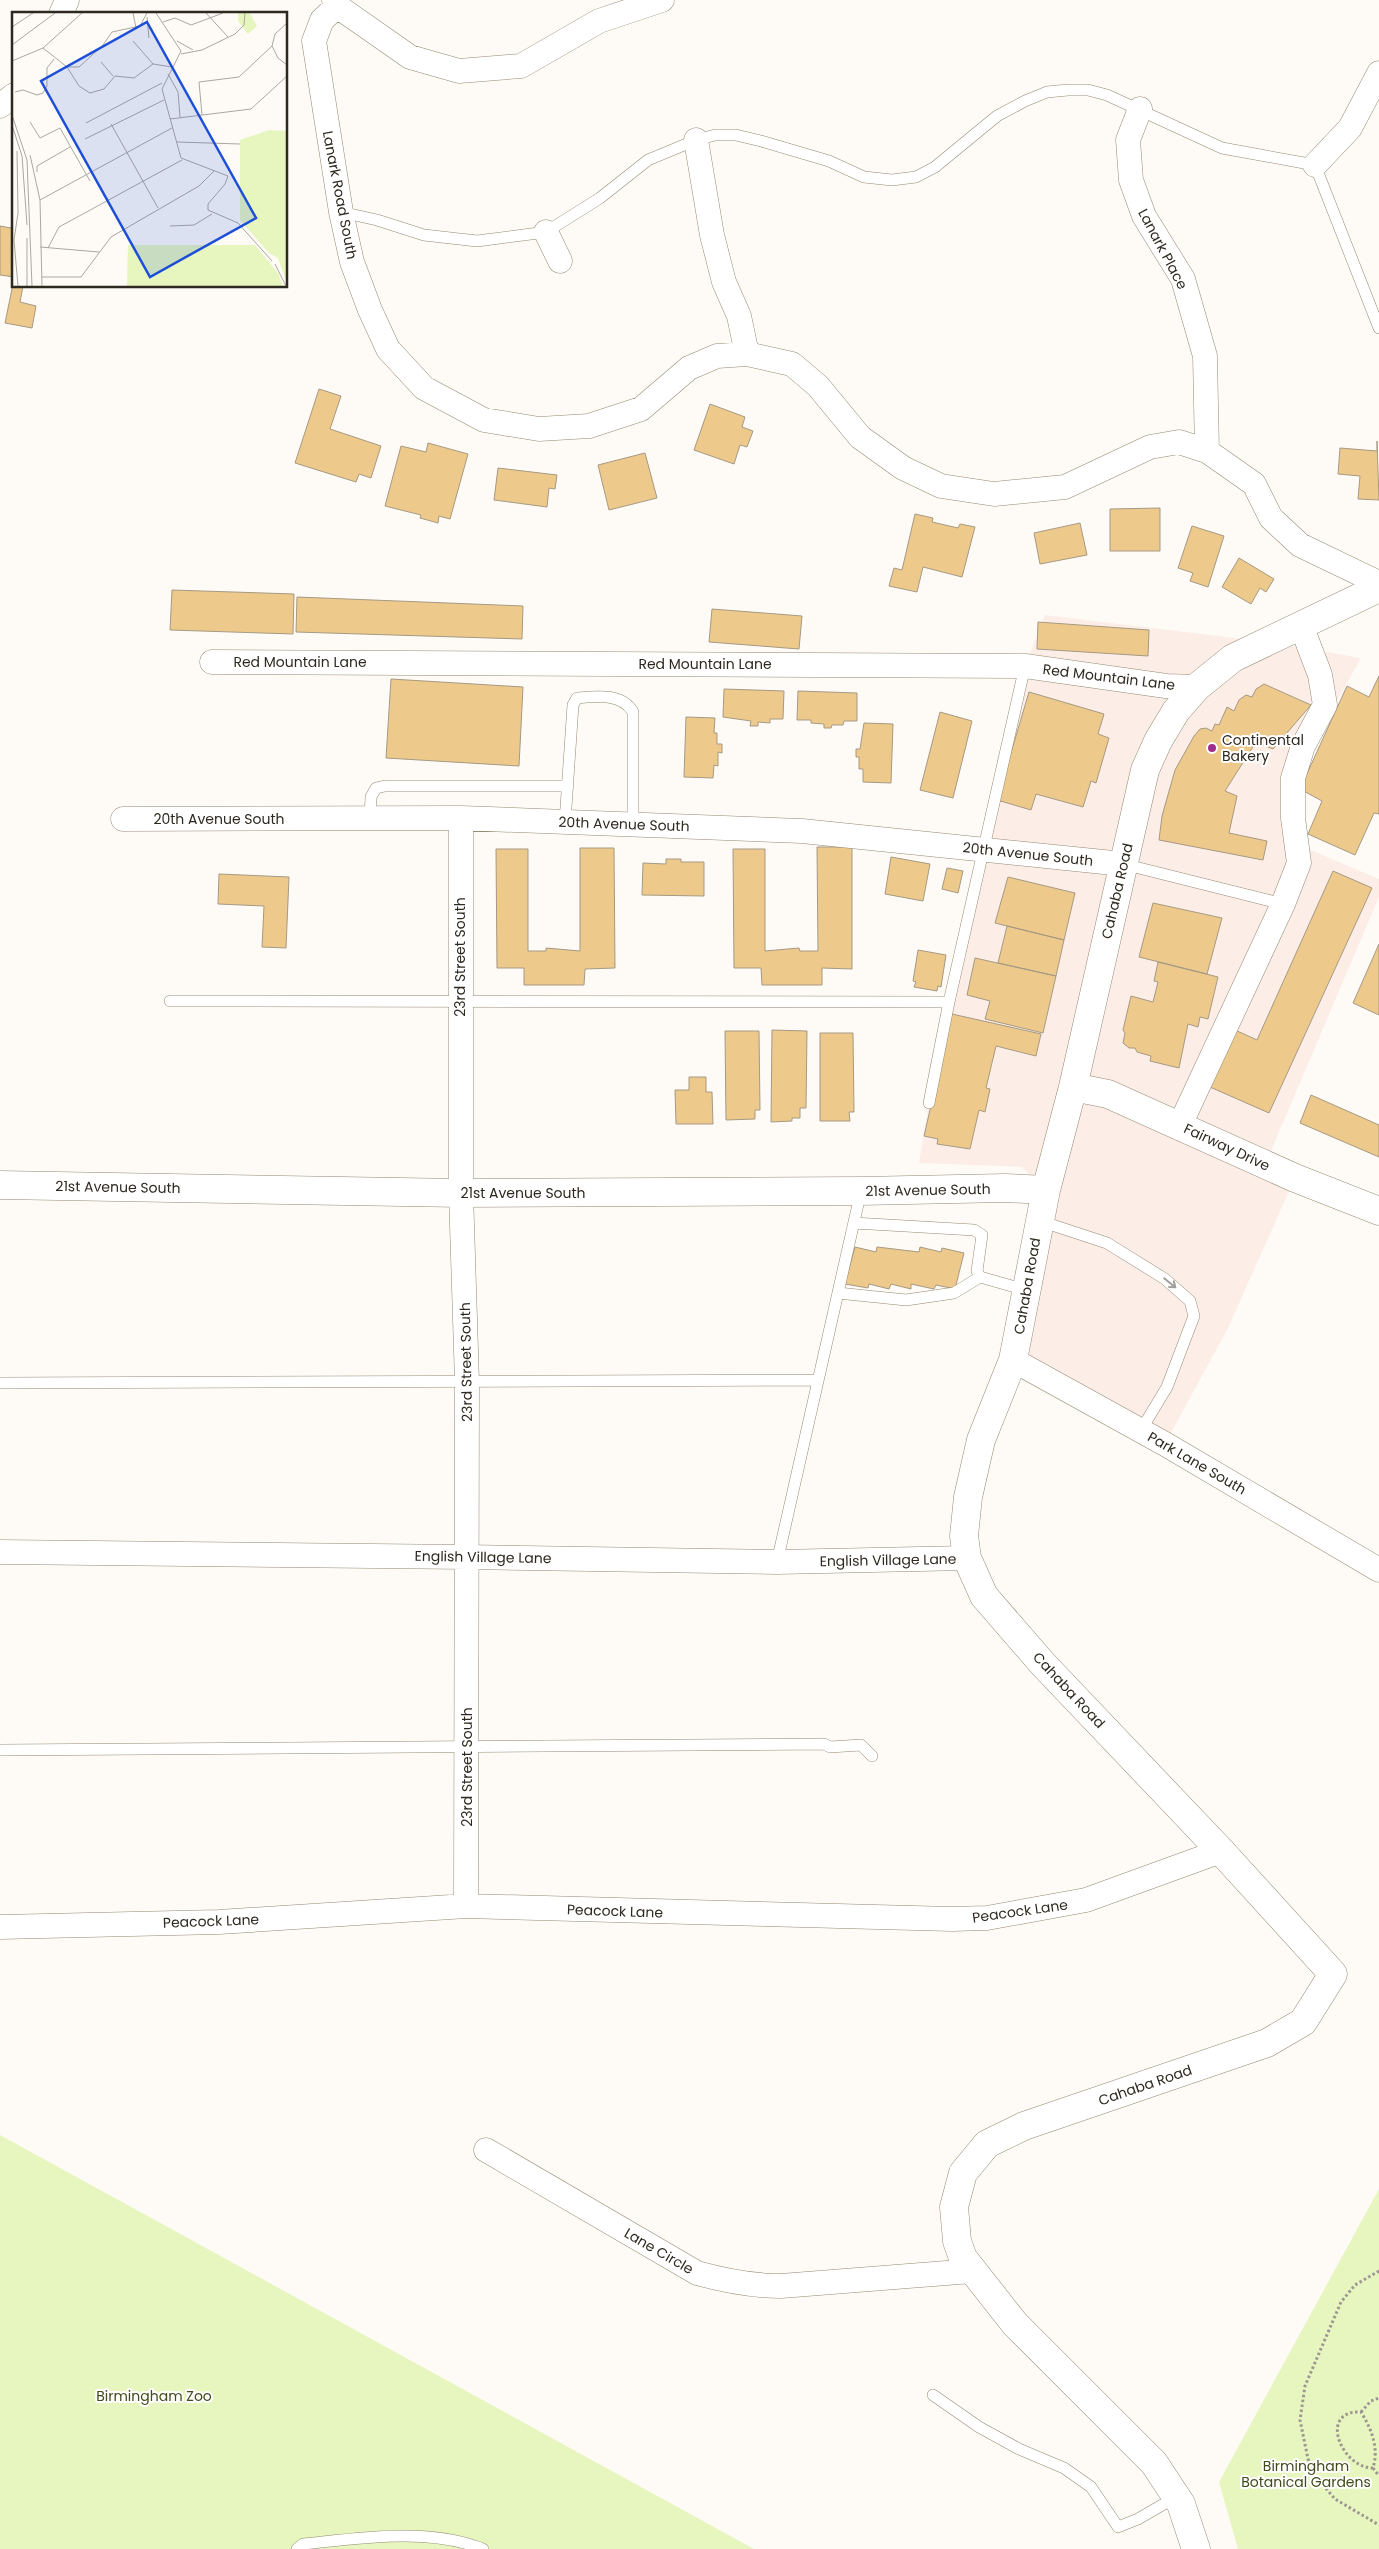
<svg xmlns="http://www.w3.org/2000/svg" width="1379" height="2549" viewBox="0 0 1379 2549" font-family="Poppins,sans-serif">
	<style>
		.commercial { fill: #fceee7 }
		.green { fill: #e7f5bf }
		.building { fill: #edca8b; stroke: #a69983 }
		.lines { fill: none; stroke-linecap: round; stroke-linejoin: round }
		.service-casing { stroke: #958973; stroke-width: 12 }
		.minor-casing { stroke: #958973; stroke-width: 25 }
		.tertiary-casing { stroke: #958973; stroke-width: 29 }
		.path { stroke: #9c9891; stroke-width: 3; stroke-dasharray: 2.5 2.5; stroke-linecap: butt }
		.service { stroke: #fff; stroke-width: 11 }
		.minor { stroke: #fff; stroke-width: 24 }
		.tertiary { stroke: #fff; stroke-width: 28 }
		.oneway { stroke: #a19f9b }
		.poi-dot { fill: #9d2e8c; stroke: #fff; stroke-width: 2 }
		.labels { text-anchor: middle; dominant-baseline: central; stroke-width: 4; stroke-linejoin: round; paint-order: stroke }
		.street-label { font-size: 14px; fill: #2e2920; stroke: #fff }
		.poi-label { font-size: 14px; fill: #2e2920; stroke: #fff; text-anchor: start }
		.park-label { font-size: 14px; fill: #414b1b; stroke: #fff }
		.inset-road { fill: none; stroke: #aba7a0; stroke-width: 1 }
		.view { fill: #1d4ed8; fill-opacity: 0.15; stroke: #1d4ed8; stroke-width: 2.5 }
		.inset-edge { fill: none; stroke: #2e2920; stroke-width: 2.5 }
	</style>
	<rect width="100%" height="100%" fill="#fefbf6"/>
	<path class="commercial" d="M1045,615L1268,642L1361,658L1318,735L1298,785L1306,848L1379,879V897L1265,1165L1295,1178L1228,1328L1165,1444L1013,1360L1045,1190L1022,1167L919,1163L929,1103L1025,666Z"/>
	<path class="green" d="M0,2135L754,2549H0Z
		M1379,2189V2549H1238L1219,2482Z"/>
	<path class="building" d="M14,216V277L0,275V226L11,228Z
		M14,279V286H23L20,302L36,306L32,328L5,323Z
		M319,389L341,396L330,429L381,446L371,478L359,474L356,482L295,463Z
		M710,404L745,417L742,427L753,431L747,447L740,445L734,464L694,450Z
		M1377,441L1379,500L1358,499L1360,476L1338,474L1340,448L1377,451Z
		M428,443L468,454L450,519L439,516L438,523L420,518L421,515L385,506L401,446L426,452Z
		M645,453L657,498L609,510L598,465Z
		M498,468L557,475L555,489L549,488L547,507L494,500Z
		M1160,508V551H1110V509Z
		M915,514L933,518L932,522L958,528L960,524L975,527L962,577L923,567L917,592L889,586L894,568L902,570Z
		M1080,523L1087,555L1040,564L1034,533Z
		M1192,526L1224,536L1208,587L1190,581L1193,573L1178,568Z
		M1239,558L1274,579L1266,592L1260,588L1251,604L1222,587Z
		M172,590L294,594L293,634L170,630Z
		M297,597L523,606L522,639L296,632Z
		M712,609L802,616L799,649L709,642Z
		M1038,622L1149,630L1148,656L1037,649Z
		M1379,676V814L1374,813L1355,855L1308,834L1322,801L1300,789L1347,686L1369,697Z
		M391,679L523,687L519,766L386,758Z
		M1264,684L1311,705L1273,749L1256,742L1225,791L1237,796L1229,833L1267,841L1263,860L1159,840L1162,816L1175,770L1194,736L1200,729L1206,728L1212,731L1215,724L1219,725L1227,707L1234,711L1239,700L1246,695L1252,697L1256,689Z
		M724,689L784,691L783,719H770V723L758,722V726H750L751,721L723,717Z
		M798,691L857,693V721H844L843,725H832L831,728H824V724L811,723V720H797Z
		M1029,692L1104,714L1098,734L1109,738L1096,783L1091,781L1083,807L1036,794L1031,810L997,800Z
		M940,712L972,721L953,798L920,790Z
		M686,717L715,718L714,733H717V744H722V753L718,752V766L714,765L713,778L684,777Z
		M864,723L893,724L891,783L863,782V769H859V757H856V749H860Z
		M817,847H852V969L822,968V985H762L761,968H734L733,849H765V951L799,948L800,951H818Z
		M580,848H614L615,968L585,969L584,985H524V968H497L496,849H528V951H546V948L580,951Z
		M891,857L930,864L923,901L885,894Z
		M666,859H681V862H704V896L642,895L643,863L666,864Z
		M947,868L963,871L958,893L942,889Z
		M1333,871L1372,888L1269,1113L1210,1087L1235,1030L1257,1040Z
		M219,874L289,877L286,948L262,947L264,906L218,904Z
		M1008,877L1075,893L1064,940L995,923Z
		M1153,903L1222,918L1207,974L1139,957Z
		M1007,926L1064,940L1056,976L998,963Z
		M1379,944V1015L1353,1003Z
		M918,950L946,955L941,987L938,986L937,991L914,987L916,982L913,981Z
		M975,958L1056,976L1043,1033L985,1019L990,1001L967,995Z
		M1158,962L1218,977L1208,1019L1200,1017L1198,1027L1188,1024L1179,1068L1150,1061L1151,1056L1137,1052L1135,1048H1129L1123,1043L1125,1033L1123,1030L1131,996L1153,1002L1158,982L1154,981Z
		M952,1014L1041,1034L1036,1056L996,1046L986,1088L990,1089L985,1112L979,1110L970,1149L937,1144L938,1139L924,1136Z
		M772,1030L807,1031L806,1108H800V1118H792V1121L771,1122Z
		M725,1031H759L760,1110H755V1119L726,1120Z
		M820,1033H853L854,1112H849L850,1121H820Z
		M689,1077H706V1092H712L713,1124H676L675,1090H689Z
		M1311,1095L1379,1125V1157L1300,1123Z
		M855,1247L876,1252L877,1247L919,1252L920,1247L941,1252L942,1248L964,1253L955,1289L936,1285L934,1289L911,1284V1289L891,1284L889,1289L869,1284L868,1288L845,1284Z"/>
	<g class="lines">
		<defs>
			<path id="service" d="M341,212L377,220L424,235L477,241L546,232L600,198L648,160L696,140L715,135H736L761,141L829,161L864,177L892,180L916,177L935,167L997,116L1025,101L1047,92L1068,90H1088L1107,95L1222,148L1315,165L1379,328
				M370,818L371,797L376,788L385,786H568
				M565,822L573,705L577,698C597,696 622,693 633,712V824
				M1123,864L1283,904
				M170,1001L949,1002
				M929,1103L949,1002L1025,666
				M1040,1221L1107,1243L1165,1279L1190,1301L1194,1316L1167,1387L1141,1430
				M854,1223L974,1230L982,1235L977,1271L980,1277L1026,1290
				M838,1293L906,1300L954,1293L980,1277
				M0,1383L818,1380
				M777,1562L861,1191
				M0,1750L824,1744L830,1747L861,1745L872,1756
				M933,2395L979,2427L1019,2449L1064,2468L1091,2487L1118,2527L1138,2519L1176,2497
				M297,2549L303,2544C361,2538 428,2527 483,2549"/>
			<path id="minor" d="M334,0L337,6L410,57L459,71L521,66L599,21L662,0
				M337,6L322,20L314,41L341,212L352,262L370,310L388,349L424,388L484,420L539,429L589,426L641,409L689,368L717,356L747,354L792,364L818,386L860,437L903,468L941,486L994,494L1065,487L1150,447L1179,442L1207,451L1254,484L1271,518L1300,545L1379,583
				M61,14L67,0
				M0,106L14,95
				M1140,109L1128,140L1131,180L1144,216L1183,279L1205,356L1207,451
				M696,140L712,235L724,282L739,316L747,354
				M1315,165L1350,128L1379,73
				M546,232L560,261
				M212,662L1025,666L1166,686L1197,687
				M461,818V1193L467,1382L466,1906
				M123,819L461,818L802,831L1123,864
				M1180,1125L1283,904L1299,863L1293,818V778L1303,746L1325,705L1320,675L1301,625
				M1013,1360L1165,1444L1379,1570
				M0,1552L467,1557L777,1562L967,1558
				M0,1927L219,1922L466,1906L952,1919L987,1918L1086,1900L1221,1851
				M486,2150L697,2273C726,2281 751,2286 781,2286L972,2271"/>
			<path id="tertiary" d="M1073,1087L1108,1094L1295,1178L1379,1211
				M0,1185L461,1193L861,1191L1005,1188L1046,1190
				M1196,2549L1181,2504L1154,2463L1015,2324L963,2258L957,2241L954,2207L963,2173L987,2144L1024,2126L1267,2043L1303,2022L1333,1974L1221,1851L1042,1663L984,1596L967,1558L964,1536L968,1497L981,1440L1013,1360L1046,1190L1073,1087L1145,770L1158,741L1176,711L1197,687L1233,658L1379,588"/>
		</defs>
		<use href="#service" class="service-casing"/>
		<use href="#minor" class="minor-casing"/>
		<use href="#tertiary" class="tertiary-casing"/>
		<path class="path" d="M1379,2271L1355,2285L1341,2302L1305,2386L1300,2420L1308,2459L1317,2478L1335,2499L1379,2525
			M1355,2412H1361C1372,2430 1379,2448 1373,2468C1343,2468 1320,2416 1355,2412Z
			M1361,2412L1371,2401L1379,2398
			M1373,2468L1379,2476"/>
		<use href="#service" class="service"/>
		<use href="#minor" class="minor"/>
		<use href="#tertiary" class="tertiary"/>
	</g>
	<defs><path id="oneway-shaft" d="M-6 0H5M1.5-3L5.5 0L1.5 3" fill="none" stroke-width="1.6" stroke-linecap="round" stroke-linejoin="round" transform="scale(1.25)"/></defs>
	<use class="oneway" href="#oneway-shaft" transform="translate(1170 1283) rotate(39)"/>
	<circle class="poi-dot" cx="1212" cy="748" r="5"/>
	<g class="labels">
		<g class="street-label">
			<text transform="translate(340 195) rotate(79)">Lanark Road South</text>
			<text transform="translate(1163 249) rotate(62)">Lanark Place</text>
			<text x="300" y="662">Red Mountain Lane</text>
			<text x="705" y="664">Red Mountain Lane</text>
			<text transform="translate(1109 677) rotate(7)">Red Mountain Lane</text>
			<text x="219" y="819">20th Avenue South</text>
			<text transform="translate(624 824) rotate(2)">20th Avenue South</text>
			<text transform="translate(1028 854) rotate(6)">20th Avenue South</text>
			<text transform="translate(1117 891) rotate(-77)">Cahaba Road</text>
			<text transform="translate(460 957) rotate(-90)">23rd Street South</text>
			<text transform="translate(1227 1147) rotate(25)">Fairway Drive</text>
			<text transform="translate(118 1187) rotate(1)">21st Avenue South</text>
			<text transform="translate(928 1190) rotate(-1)">21st Avenue South</text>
			<text x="523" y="1193">21st Avenue South</text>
			<text transform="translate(1027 1286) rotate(-80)">Cahaba Road</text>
			<text transform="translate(466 1362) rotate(-91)">23rd Street South</text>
			<text transform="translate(1197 1463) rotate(30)">Park Lane South</text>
			<text transform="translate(483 1557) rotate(1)">English Village Lane</text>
			<text transform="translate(888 1560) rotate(-1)">English Village Lane</text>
			<text transform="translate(1069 1690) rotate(47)">Cahaba Road</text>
			<text transform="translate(467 1767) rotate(-90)">23rd Street South</text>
			<text transform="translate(615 1911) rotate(2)">Peacock Lane</text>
			<text transform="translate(1020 1911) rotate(-8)">Peacock Lane</text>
			<text transform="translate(211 1921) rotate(-2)">Peacock Lane</text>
			<text transform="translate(1145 2085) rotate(-19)">Cahaba Road</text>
			<text transform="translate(659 2251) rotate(30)">Lane Circle</text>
		</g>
		<g class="poi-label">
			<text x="1222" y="740">Continental<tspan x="1222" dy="16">Bakery</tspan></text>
		</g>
		<g class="park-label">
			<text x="154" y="2396">Birmingham Zoo</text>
			<text x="1306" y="2466">Birmingham<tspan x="1306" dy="16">Botanical Gardens</tspan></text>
		</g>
	</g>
	<g transform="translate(12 12)">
		<rect width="275" height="275" fill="#fefbf6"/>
		<path d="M226,1H238L245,14L236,22L226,9ZM257,118L275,119V272L266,246L257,241L228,208V128ZM116,233H243L266,261L271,274H115Z" fill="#e7f5bf"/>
		<path class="inset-road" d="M121,1L124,16M144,1L169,39L150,77L169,146L216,164L213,172L196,192V198L226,211L260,249M194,1L216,25M135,5L137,26M151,10L163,6L179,13L211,1M275,11L263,22L260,34L266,46L275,53M0,15L21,1M121,29L141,52M165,29L181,38M0,33L43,1M31,36L55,55H67L91,33L100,20L128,14L135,1M169,42L190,38L223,22L232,13L233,1M0,49L31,36L70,1M89,50L101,64M55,55L67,74L78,81L92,77L103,64L122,66L141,52L160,55M156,62L166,80L168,105M3,80L11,78L25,83L31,81L35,74V56L42,47M0,103L15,148L20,274M190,103L187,70L227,65L260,34M158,107L239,97L275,64M18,110L28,126L48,116L78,169M74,111L150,71M99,112L146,196M0,113L10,144L15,213M73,127L152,88M165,130L228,132M5,139L6,201M18,143L28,188M25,160V154L58,135M158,214L182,213L200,202M15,226V274M28,235L87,240M36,236L47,215L170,148M263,252L274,274M30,265H69L99,225L187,174L202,159M6,274L2,228L6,201M30,274L28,188L160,116"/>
		<path class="view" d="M135,10L244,206L138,265L29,69Z"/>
		<rect width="275" height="275" class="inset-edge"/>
	</g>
</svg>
